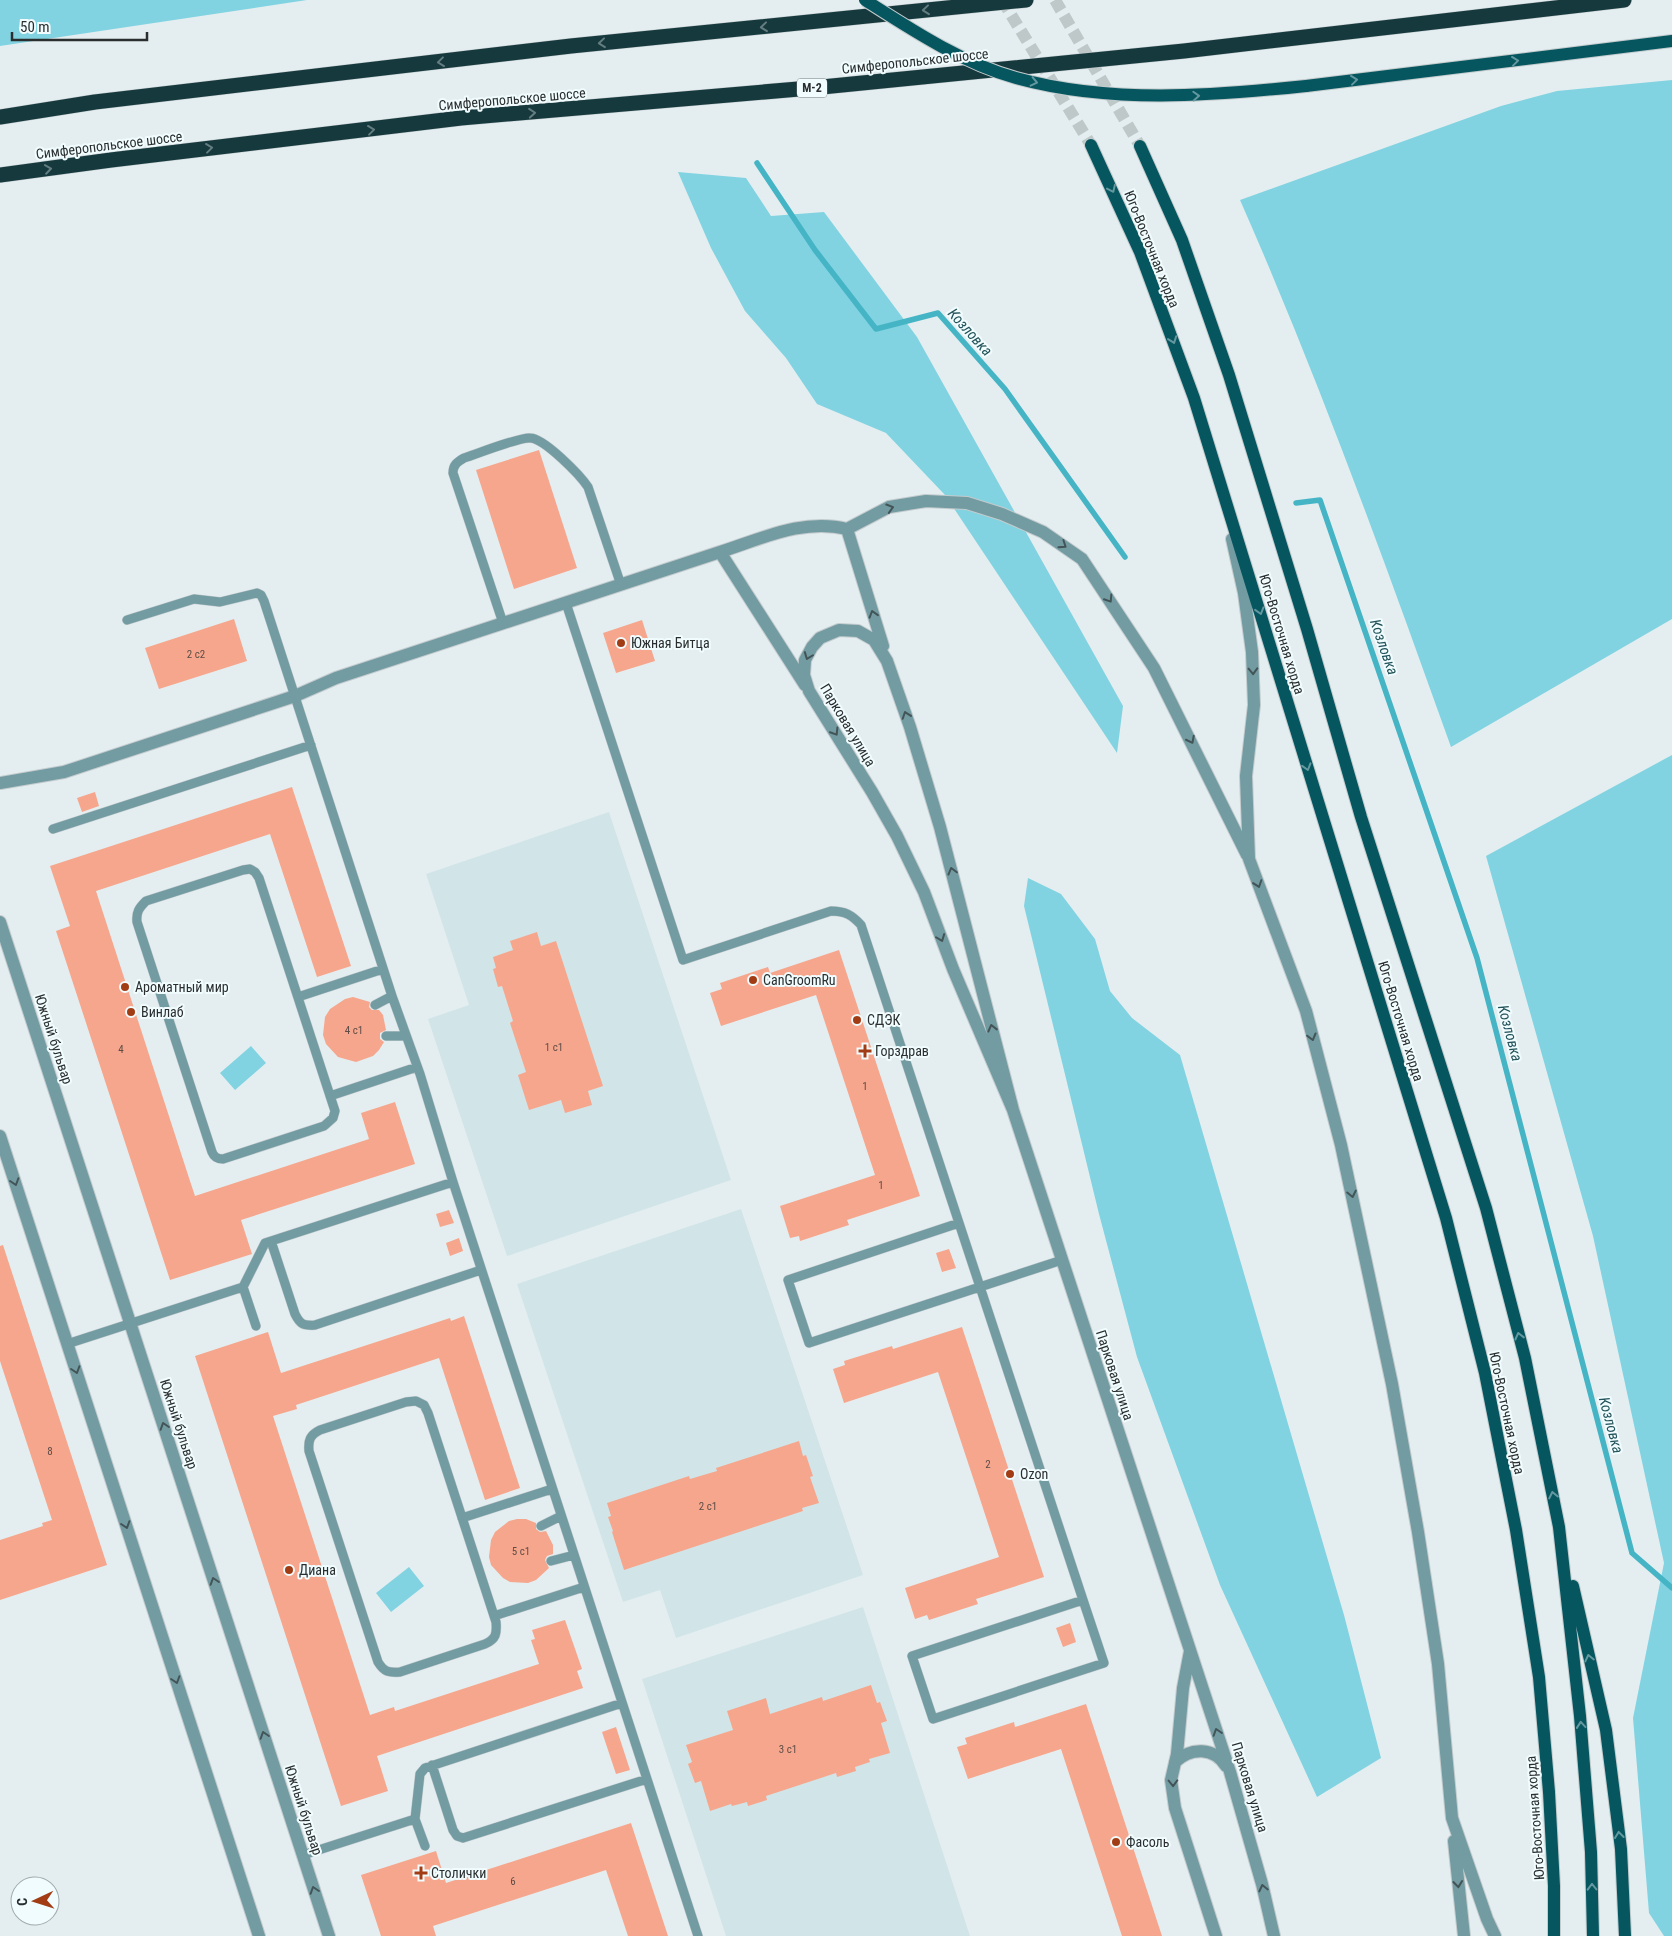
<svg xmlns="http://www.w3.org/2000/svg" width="1672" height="1936" viewBox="0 0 1672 1936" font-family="'Roboto Condensed',sans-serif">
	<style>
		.built { fill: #d1e5e8 }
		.green { fill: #82d3e1 }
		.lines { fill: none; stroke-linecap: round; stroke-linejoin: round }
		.stream { stroke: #45b5c6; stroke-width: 5.5 }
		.building { fill: #f6a68c }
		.primary-tunnel { stroke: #bfc8c9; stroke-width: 12; stroke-dasharray: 12 6; stroke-linecap: butt }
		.lane-casing { stroke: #c3cbcd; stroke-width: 10 }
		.street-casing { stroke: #c3cbcd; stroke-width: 14 }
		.primary-casing { stroke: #c3cbcd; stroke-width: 14 }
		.highway-casing { stroke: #c3cbcd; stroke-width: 16 }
		.lane { stroke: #729ba2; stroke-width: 9 }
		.street { stroke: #729ba2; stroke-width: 12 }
		.primary { stroke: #065660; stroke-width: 12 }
		.highway { stroke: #16393e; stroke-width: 15 }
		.primary-bridge-casing { stroke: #c3cbcd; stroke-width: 14; stroke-linecap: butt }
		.primary-bridge { stroke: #065660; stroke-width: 12 }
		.oneway { stroke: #637d81 }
		.oneway2 { stroke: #64989f }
		.oneway3 { stroke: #435457 }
		.poi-dot { fill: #a23c15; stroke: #f1fcfe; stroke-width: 2 }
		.labels { text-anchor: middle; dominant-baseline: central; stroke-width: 4; stroke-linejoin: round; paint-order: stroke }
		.number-label { font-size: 11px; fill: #5d4c46 }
		.shield { fill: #f1fcfe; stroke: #666c6d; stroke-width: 1 }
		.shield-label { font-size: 12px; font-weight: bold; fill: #2a2e2f }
		.street-label { font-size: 14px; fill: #2a2e2f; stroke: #f1fcfe }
		.poi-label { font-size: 14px; fill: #2a2e2f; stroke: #f1fcfe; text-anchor: start }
		.water-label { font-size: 15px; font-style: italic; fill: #23535a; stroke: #f1fcfe }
	</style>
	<rect width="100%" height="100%" fill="#e4eef0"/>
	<path class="built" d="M609,812L731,1180L507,1256L428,1019L469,1005L426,874Z
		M741,1209L863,1575L676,1638L660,1590L623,1602L517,1284Z
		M863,1607L970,1936H726L642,1679Z"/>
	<path class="green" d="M0,0H307L0,46Z
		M1672,80V619L1451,747C1385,563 1319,379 1240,200L1501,106L1557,91Z
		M678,172L746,178L771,216L824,212L917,337L1123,706L1117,753L945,495L886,433L817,404L786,358L745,311L711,248Z
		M1672,755V1936H1664L1649,1913L1633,1718L1664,1563L1593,1236L1486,856Z
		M1028,878L1061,894L1095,939L1110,991L1132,1018L1180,1055L1344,1615L1381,1758L1317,1797L1220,1585L1137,1357L1099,1214L1024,906Z
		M251,1046L266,1063L235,1090L220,1073Z
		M409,1567L424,1586L391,1612L376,1593Z"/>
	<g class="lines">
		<path class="stream" d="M757,163L815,250L876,329L938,313L1005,389L1125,557
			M1296,503L1320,500L1477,958L1632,1553L1672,1588"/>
	</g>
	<path class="building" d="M539,450L577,568L514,589L476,470Z
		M234,619L247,661L159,689L145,648Z
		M642,620L655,661L616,673L603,633Z
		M292,787L351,966L317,977L270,834L96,891L190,1181L195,1196L369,1139L361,1113L395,1102L415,1164L241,1220L252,1254L170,1280L56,931L70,926L50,866Z
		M95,792L99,806L82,812L77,798Z
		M537,932L541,946L556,941L603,1086L588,1091L592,1105L565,1113L561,1100L529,1110L518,1075L526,1072L510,1023L513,1021L502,986L498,987L493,969L496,968L493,957L513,950L510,941Z
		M839,950L920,1196L847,1220L849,1225L800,1241L799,1236L790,1238L780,1206L875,1175L816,995L721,1026L710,993L722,989L720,983L768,967L770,973Z
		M353,997L370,1002L369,1007L372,1010H379L383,1015L386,1030L380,1033V1039L384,1042L379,1050L373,1056L356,1062L338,1057L326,1044L323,1035L325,1017L330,1009L345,999Z
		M449,1210L454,1223L440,1227L436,1214Z
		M459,1238L463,1251L450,1256L446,1243Z
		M3,1245L107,1565L0,1600V1540L43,1526L42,1523L52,1520L0,1361V1246Z
		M949,1249L956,1268L942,1272L936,1253Z
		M464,1316L520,1488L485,1500L439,1358L296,1405L297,1409L273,1416L370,1715L394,1707L395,1711L539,1664L531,1640L535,1639L532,1630L565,1620L582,1669L577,1671L583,1688L377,1756L388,1791L341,1806L195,1356L268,1332L281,1373L450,1318L451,1321Z
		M962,1327L1044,1577L976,1599L978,1604L929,1620L927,1615L915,1619L905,1588L999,1557L979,1496L938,1372L844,1403L833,1369L845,1365L844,1361L892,1346L893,1349Z
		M799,1441L803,1456L806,1455L813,1476L810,1477L819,1503L802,1508L803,1511L624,1570L612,1532L613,1531L608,1517L611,1516L607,1503L689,1476L690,1479L717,1471L716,1468Z
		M517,1519H526L536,1523V1529L540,1532L546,1531L553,1545V1554L547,1556L545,1560L549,1568L536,1580L528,1583L510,1582L503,1578L491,1565L489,1557L491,1540L495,1532L509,1521Z
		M1070,1623L1076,1642L1063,1647L1056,1628Z
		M871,1685L877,1703L880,1702L887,1721L881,1723L890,1753L869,1759L870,1762L855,1767L856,1771L837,1777L836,1773L766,1796L767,1800L748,1806L747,1802L732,1806L731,1804L710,1811L701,1781L695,1783L688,1764L692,1762L686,1745L733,1730L727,1711L766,1698L770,1714L822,1697L823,1701Z
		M1086,1704L1106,1765L1162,1936H1122L1061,1749L968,1779L957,1747L967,1744L965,1738L1014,1722L1015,1727Z
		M616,1727L630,1770L616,1774L602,1732Z
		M631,1823L668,1936H628L606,1870L433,1926L436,1936H381L361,1875L436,1851L446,1883Z"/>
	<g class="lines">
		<path class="primary-tunnel" d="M1002,0L1091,145
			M1055,0L1140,146"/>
		<defs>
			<path id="lane" d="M566,603L683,960L831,911C845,911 852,915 861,925L1083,1600L1104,1663L933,1719L912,1656L1083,1600
				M127,620L194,599L220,602L257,593L261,595L264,601L392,996L420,1074L453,1182L698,1936
				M503,623L453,473C453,465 457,462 464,458C477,454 519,437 530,438C544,438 580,475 588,487L621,585
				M53,829L311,745
				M250,869L255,872L259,878L335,1111L333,1118L324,1126L223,1159C217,1159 214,1157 212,1152L137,922C136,912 139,908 146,901L243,870Z
				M298,997L383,969
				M375,1005L392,996
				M386,1036H405
				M330,1096L417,1067
				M959,1223L788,1280L809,1343L1062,1260
				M271,1241L295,1314C300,1324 303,1326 315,1325L481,1270
				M243,1287L256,1326
				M67,1344L243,1287L265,1243L453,1182
				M416,1401L424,1405L428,1413L496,1622C497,1634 496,1639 485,1644L400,1672C389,1673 384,1672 378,1662L309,1451C308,1440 310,1435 320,1430L406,1402Z
				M462,1518L552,1489
				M541,1526L561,1516
				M551,1561L574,1555
				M494,1616L584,1587
				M432,1765L453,1830L457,1836L463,1838L647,1779
				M415,1819L425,1846
				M303,1855L415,1819L420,1774L425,1768L622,1703"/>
			<path id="street" d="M847,529L883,646
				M1232,539L1244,593L1252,652L1254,705L1246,776L1249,859L1306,1011L1341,1145L1392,1384L1418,1532L1438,1664L1452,1818L1487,1919L1495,1936
				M720,552C761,539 803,518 847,529L889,507L926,501L967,503L1002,514L1043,532L1082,559L1154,668L1247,855
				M0,783L64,772L295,696L336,678L720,552L805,685
				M0,922L329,1936
				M1013,1110L953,969L924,892L897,836L872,792L809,691L804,675L805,660L812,647L820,638L839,630L858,631L874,640L887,661L910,727L940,827L1013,1110L1230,1772L1262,1884L1274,1936
				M0,1136L259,1936
				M1190,1651L1183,1688L1177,1754L1171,1780L1175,1808L1216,1936
				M1175,1762C1191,1747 1214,1747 1226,1766
				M1454,1841L1464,1936"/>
			<path id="primary" d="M1306,86L1672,41
				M1091,145L1140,252L1194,398L1446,1218L1485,1373L1516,1530L1539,1677L1549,1792L1554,1886V1936
				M1140,146L1182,240L1229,375L1307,629L1361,817L1486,1208L1525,1358L1559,1527L1580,1716L1591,1852L1593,1936
				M1573,1586L1606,1730L1621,1849L1625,1936"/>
			<path id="highway" d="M0,117L95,102L571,46L1026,0
				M0,175L111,160L461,118L822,87L1184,51L1624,0"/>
		</defs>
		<use href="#lane" class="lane-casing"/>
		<use href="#street" class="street-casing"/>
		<use href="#primary" class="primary-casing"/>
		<use href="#highway" class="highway-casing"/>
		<use href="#lane" class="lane"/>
		<use href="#street" class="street"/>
		<use href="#primary" class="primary"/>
		<use href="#highway" class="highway"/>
		<defs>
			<path id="primary-bridge" d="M865,0C912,30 962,63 1016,78C1111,104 1210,96 1306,86"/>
		</defs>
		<use href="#primary-bridge" class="primary-bridge-casing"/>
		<use href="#primary-bridge" class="primary-bridge"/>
	</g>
	<defs><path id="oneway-chevron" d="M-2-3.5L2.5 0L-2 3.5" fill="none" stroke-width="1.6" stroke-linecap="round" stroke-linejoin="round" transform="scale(1.25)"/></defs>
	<g class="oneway">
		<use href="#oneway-chevron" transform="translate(926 10) rotate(174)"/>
		<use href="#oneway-chevron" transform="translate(764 27) rotate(174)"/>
		<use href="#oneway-chevron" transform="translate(602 43) rotate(174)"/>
		<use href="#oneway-chevron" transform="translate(441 62) rotate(173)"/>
		<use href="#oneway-chevron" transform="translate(532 113) rotate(-5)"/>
		<use href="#oneway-chevron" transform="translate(371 130) rotate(-7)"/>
		<use href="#oneway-chevron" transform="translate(209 148) rotate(-7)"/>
		<use href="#oneway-chevron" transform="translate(48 169) rotate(-8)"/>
	</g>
	<g class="oneway2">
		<use href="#oneway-chevron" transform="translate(1515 61) rotate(-7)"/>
		<use href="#oneway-chevron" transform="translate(1354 80) rotate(-7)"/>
		<use href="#oneway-chevron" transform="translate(1034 82) rotate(13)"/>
		<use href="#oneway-chevron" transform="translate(1196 96) rotate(-3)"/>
		<use href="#oneway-chevron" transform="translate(1112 189) rotate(65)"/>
		<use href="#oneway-chevron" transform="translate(1173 340) rotate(70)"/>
		<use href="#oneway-chevron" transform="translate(1260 611) rotate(73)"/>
		<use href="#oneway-chevron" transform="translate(1307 767) rotate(73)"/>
		<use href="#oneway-chevron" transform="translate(1519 1336) rotate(-104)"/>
		<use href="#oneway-chevron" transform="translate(1553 1495) rotate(-102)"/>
		<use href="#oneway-chevron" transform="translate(1589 1658) rotate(-103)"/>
		<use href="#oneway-chevron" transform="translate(1581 1725) rotate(-95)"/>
		<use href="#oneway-chevron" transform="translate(1619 1835) rotate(-97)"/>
		<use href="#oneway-chevron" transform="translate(1592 1887) rotate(-91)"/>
	</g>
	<g class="oneway3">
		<use href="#oneway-chevron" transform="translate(890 508) rotate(-17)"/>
		<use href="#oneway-chevron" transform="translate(1063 545) rotate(34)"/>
		<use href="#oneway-chevron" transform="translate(1109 599) rotate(57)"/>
		<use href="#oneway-chevron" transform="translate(873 614) rotate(-107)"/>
		<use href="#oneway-chevron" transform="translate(808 656) rotate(111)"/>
		<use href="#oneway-chevron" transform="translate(1253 671) rotate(88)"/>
		<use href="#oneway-chevron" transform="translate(906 715) rotate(-109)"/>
		<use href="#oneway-chevron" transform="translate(835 732) rotate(58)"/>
		<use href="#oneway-chevron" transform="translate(1191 740) rotate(63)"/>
		<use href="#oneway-chevron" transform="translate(952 871) rotate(-105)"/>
		<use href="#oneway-chevron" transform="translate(1258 884) rotate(71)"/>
		<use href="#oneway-chevron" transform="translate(941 938) rotate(69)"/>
		<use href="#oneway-chevron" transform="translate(992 1028) rotate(-104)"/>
		<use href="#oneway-chevron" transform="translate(1312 1037) rotate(75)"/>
		<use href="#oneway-chevron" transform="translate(15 1182) rotate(72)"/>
		<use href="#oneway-chevron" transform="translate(1352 1194) rotate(78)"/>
		<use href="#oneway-chevron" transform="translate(76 1370) rotate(72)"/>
		<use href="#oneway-chevron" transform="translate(164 1426) rotate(-108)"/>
		<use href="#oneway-chevron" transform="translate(126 1525) rotate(72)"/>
		<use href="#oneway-chevron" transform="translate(214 1581) rotate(-108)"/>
		<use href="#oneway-chevron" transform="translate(176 1680) rotate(72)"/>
		<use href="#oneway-chevron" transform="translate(1217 1732) rotate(-108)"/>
		<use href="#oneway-chevron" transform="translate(264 1735) rotate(-108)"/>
		<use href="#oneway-chevron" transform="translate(1173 1783) rotate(89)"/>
		<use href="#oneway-chevron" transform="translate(1458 1884) rotate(84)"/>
		<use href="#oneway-chevron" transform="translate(1263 1888) rotate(-103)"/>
		<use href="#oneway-chevron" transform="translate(314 1890) rotate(-108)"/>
	</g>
	<g class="poi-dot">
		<circle cx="621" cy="643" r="5"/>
		<circle cx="753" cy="980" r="5"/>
		<circle cx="125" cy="987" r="5"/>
		<circle cx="131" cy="1012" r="5"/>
		<circle cx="857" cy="1020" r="5"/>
		<path d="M862.5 1043.5h5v5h5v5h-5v5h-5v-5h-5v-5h5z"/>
		<circle cx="1010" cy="1474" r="5"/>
		<circle cx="289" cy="1570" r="5"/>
		<circle cx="1116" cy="1842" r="5"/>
		<path d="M418.5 1865.5h5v5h5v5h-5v5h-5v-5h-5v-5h5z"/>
	</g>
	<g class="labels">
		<g class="number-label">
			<text x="196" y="654">2 с2</text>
			<text x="354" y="1030">4 с1</text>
			<text x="554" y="1047">1 с1</text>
			<text x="121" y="1049">4</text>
			<text x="865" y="1086">1</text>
			<text x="881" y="1185">1</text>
			<text x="50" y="1451">8</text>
			<text x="988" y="1464">2</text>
			<text x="708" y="1506">2 с1</text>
			<text x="521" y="1551">5 c1</text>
			<text x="788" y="1749">3 с1</text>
			<text x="513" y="1881">6</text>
		</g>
		<rect class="shield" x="797" y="78.5" width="30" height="19" rx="4"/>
		<g class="shield-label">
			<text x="812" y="88">М-2</text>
		</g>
		<g class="street-label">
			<text transform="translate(915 61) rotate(-6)">Симферопольское шоссе</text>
			<text transform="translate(512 99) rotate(-5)">Симферопольское шоссе</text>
			<text transform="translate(109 145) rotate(-7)">Симферопольское шоссе</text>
			<text transform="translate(1152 249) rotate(68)">Юго-Восточная хорда</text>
			<text transform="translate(1282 634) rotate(73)">Юго-Восточная хорда</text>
			<text transform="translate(848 725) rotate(59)">Парковая улица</text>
			<text transform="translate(1401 1021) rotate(73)">Юго-Восточная хорда</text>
			<text transform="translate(54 1039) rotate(72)">Южный бульвар</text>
			<text transform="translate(1115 1375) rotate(72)">Парковая улица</text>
			<text transform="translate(1507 1413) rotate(78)">Юго-Восточная хорда</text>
			<text transform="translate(179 1424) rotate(72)">Южный бульвар</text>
			<text transform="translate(1250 1787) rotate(73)">Парковая улица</text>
			<text transform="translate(304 1810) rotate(72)">Южный бульвар</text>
			<text transform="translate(1535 1818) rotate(-94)">Юго-Восточная хорда</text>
		</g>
		<g class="poi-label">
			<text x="631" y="643">Южная Битца</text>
			<text x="763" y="980">CanGroomRu</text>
			<text x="135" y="987">Ароматный мир</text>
			<text x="141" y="1012">Винлаб</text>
			<text x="867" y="1020">СДЭК</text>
			<text x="875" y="1051">Горздрав</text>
			<text x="1020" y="1474">Ozon</text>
			<text x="299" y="1570">Диана</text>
			<text x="1126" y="1842">Фасоль</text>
			<text x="431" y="1873">Столички</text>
		</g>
		<g class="water-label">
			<text transform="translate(970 332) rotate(48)">Козловка</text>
			<text transform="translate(1384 647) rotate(71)">Козловка</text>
			<text transform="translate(1510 1033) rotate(75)">Козловка</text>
			<text transform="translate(1611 1425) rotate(75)">Козловка</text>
		</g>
	</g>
	<g transform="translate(35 1901) rotate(266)"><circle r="24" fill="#f1fcfe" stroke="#a1aaab"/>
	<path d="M0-4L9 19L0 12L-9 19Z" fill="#a23c15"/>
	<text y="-8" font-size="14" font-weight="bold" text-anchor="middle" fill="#2a2e2f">С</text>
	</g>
	<path d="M12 32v8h135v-8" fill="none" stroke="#2a2e2f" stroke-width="2.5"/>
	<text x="20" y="32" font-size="15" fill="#2a2e2f" stroke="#f1fcfe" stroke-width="4" paint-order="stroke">50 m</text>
</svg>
